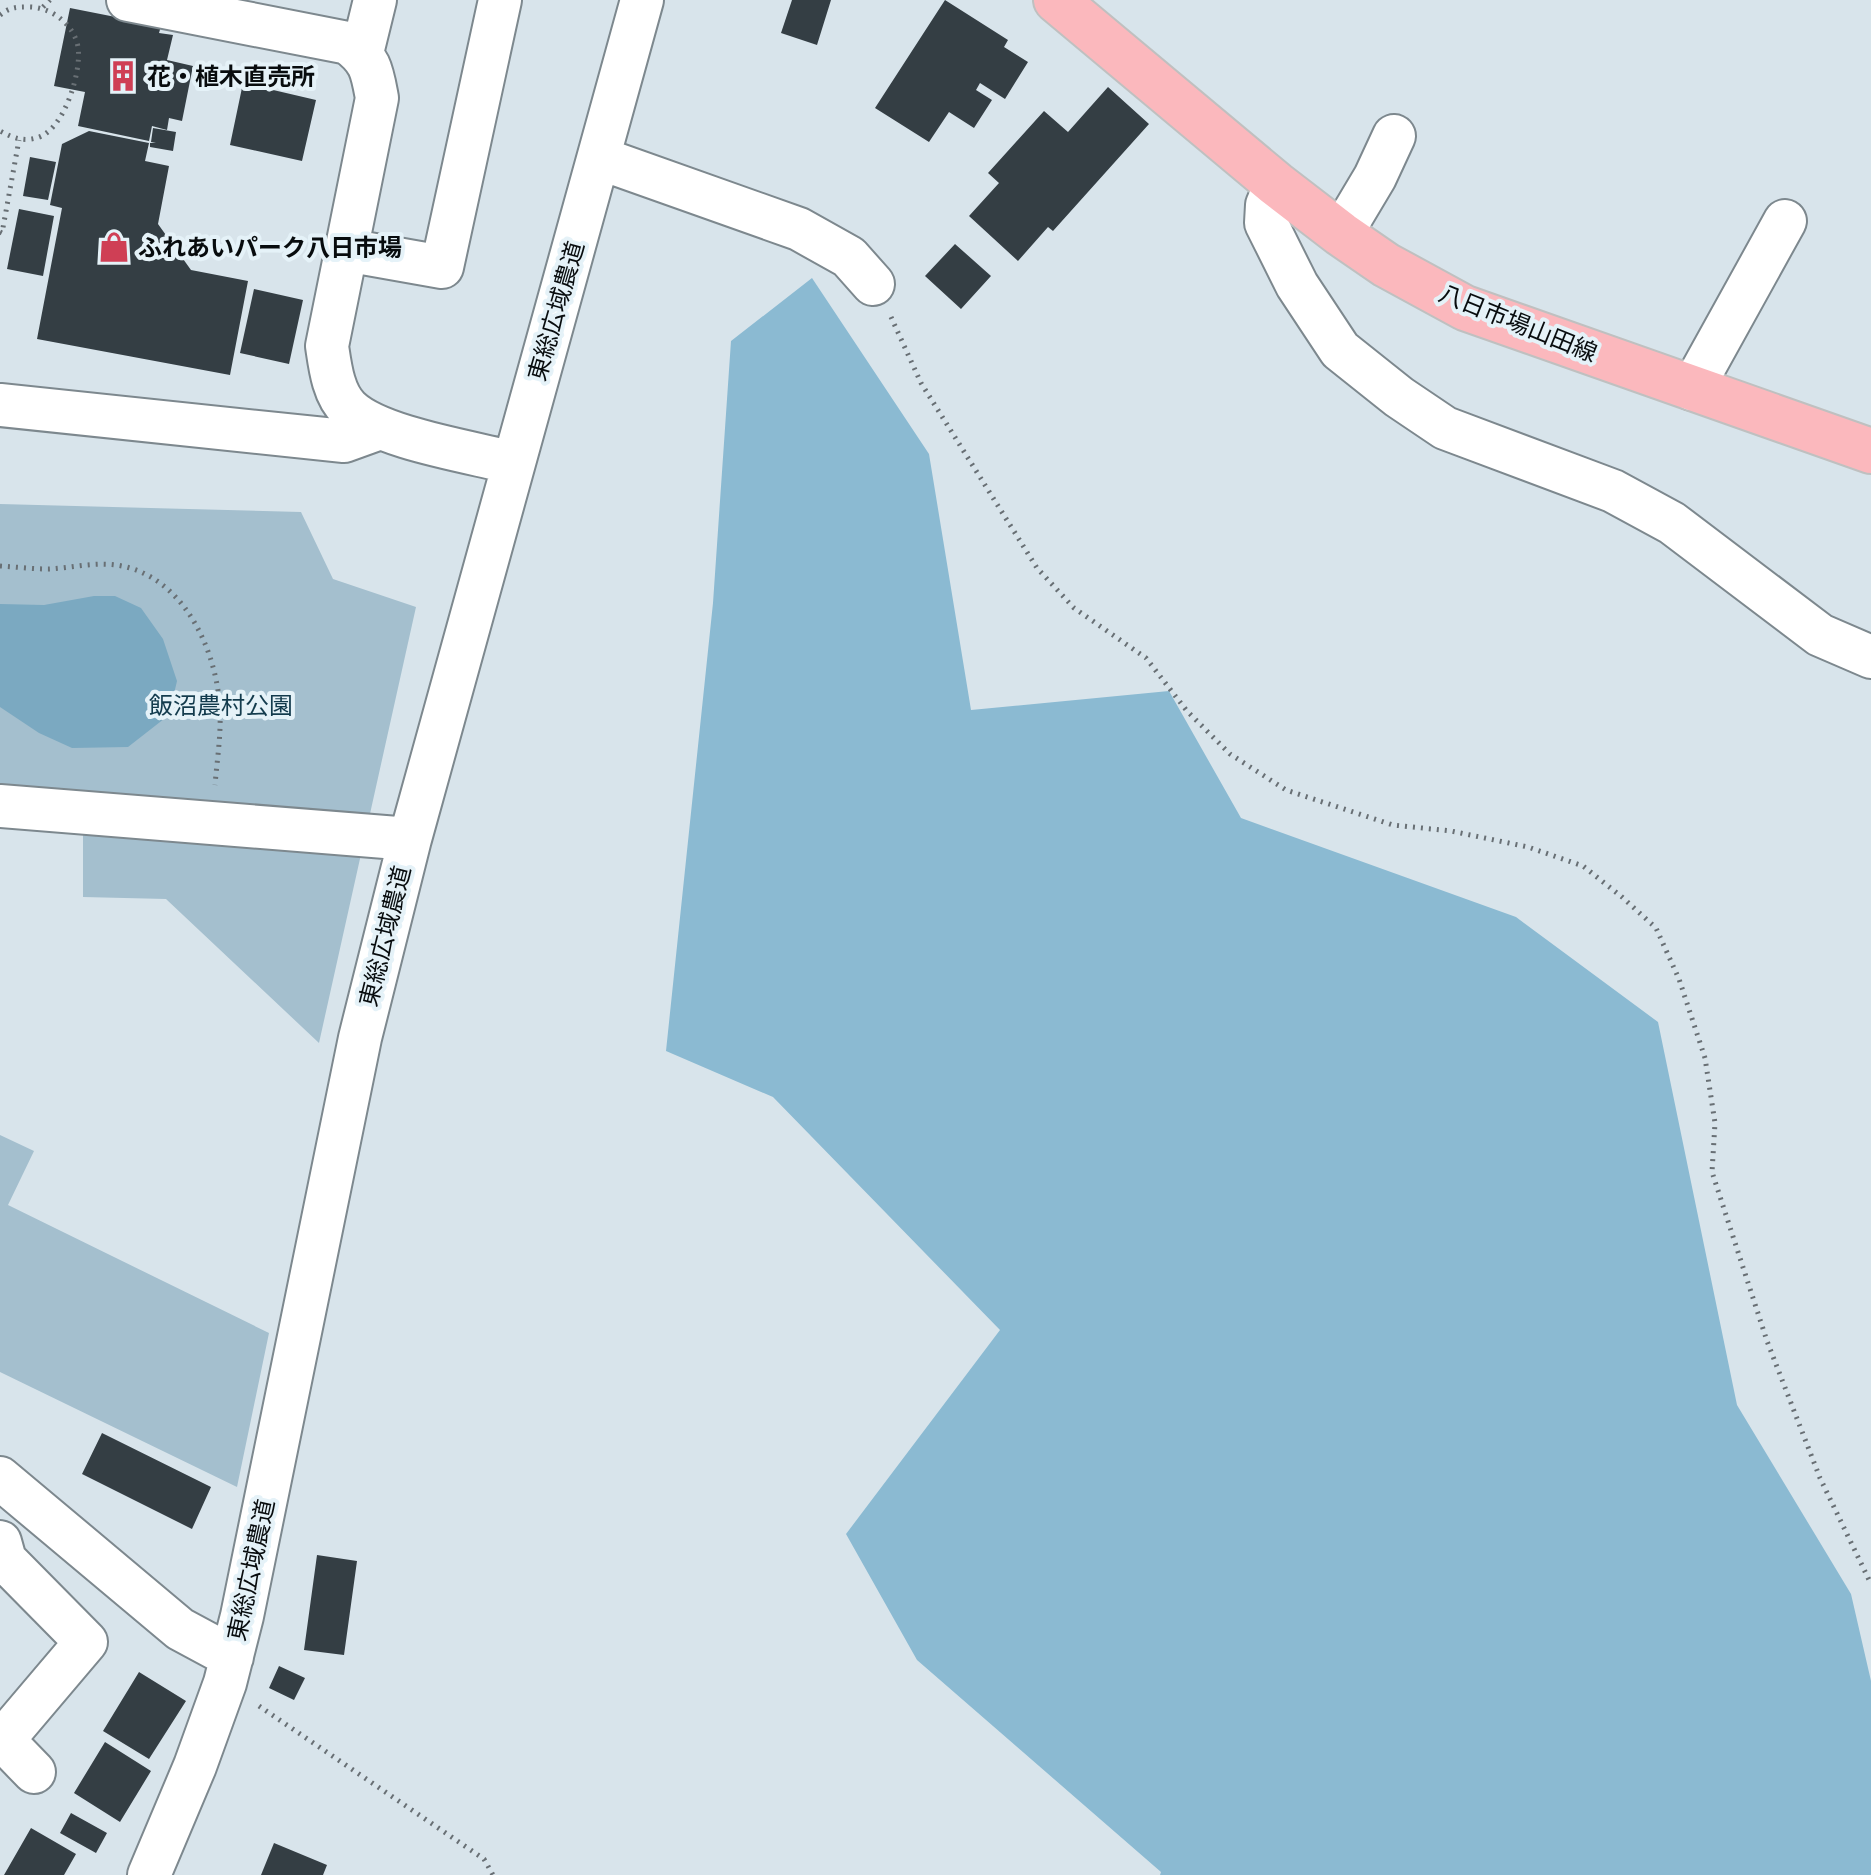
<svg xmlns="http://www.w3.org/2000/svg" width="1871" height="1875" viewBox="0 0 1871 1875" font-family="Jost,'Noto Sans JP',sans-serif">
	<style>
		.green { fill: #a4bfce }
		.forest { fill: #8bbad2 }
		.water { fill: #7ba9c1 }
		.building { fill: #343e44 }
		.lines { fill: none; stroke-linecap: round; stroke-linejoin: round }
		.minor-casing { stroke: #7d888e; stroke-width: 46 }
		.major-casing { stroke: #bfc0c0; stroke-width: 48 }
		.path { stroke: #686f74; stroke-width: 5; stroke-dasharray: 2 6; stroke-linecap: butt }
		.minor { stroke: #fff; stroke-width: 42 }
		.major { stroke: #fbb8bd; stroke-width: 44 }
		.labels { text-anchor: middle; dominant-baseline: central; stroke-width: 8; stroke-linejoin: round; paint-order: stroke }
		.poi-label { font-size: 24px; font-weight: bold; fill: #080c0e; stroke: #e5f2f8; text-anchor: start }
		.street-label { font-size: 24px; fill: #080c0e; stroke: #e5f2f8 }
		.park-label { font-size: 24px; fill: #133b4d; stroke: #e5f2f8 }
	</style>
	<rect width="100%" height="100%" fill="#d8e4eb"/>
	<path class="green" d="M0,504L301,512L333,579L416,607L319,1043L166,899L83,897V798L0,787Z
		M0,1135L34,1151L8,1205L269,1333L237,1487L0,1372Z"/>
	<path class="forest" d="M812,278L929,454L971,710L1169,691L1241,818L1516,917L1658,1022L1737,1405L1851,1594L1871,1681V1875H1160L1161,1872L917,1660L846,1534L1000,1330L773,1097L666,1051L713,603L731,341Z"/>
	<path class="water" d="M94,596H115L141,608L163,639L177,681L169,715L128,747L72,748L39,733L0,707V604L44,605Z"/>
	<path class="building" d="M792,0H831L817,45L781,33Z
		M945,0L1008,40L1004,47L1028,62L1005,99L980,83L976,90L992,100L974,128L949,112L929,142L875,108Z
		M70,8L161,26L159,33L173,35L167,60L193,66L182,121L169,118L167,130L152,126L149,141L78,126L85,92L54,86Z
		M243,83L316,100L302,161L230,145Z
		M1108,87L1149,124L1053,231L1048,227L1018,261L969,216L999,183L988,173L1044,111L1068,132Z
		M153,128L176,132L173,151L150,147V143H156L151,142Z
		M89,131L149,143L145,161L169,166L158,224L191,270L248,281L230,375L37,339L62,208L50,205L62,144Z
		M30,157L56,162L48,200L23,196Z
		M19,209L54,216L43,276L7,269Z
		M955,244L991,276L961,309L925,276Z
		M254,289L303,300L289,364L240,353Z
		M102,1433L211,1487L192,1529L82,1474Z
		M317,1555L357,1561L344,1655L304,1650Z
		M279,1666L305,1678L294,1700L269,1688Z
		M139,1672L186,1701L149,1759L103,1731Z
		M105,1742L151,1771L120,1822L74,1793Z
		M71,1813L107,1833L96,1853L60,1833Z
		M31,1828L76,1854L64,1875H4Z
		M274,1843L327,1865L323,1875H261Z"/>
	<g class="lines">
		<defs>
			<path id="minor" d="M128,0L348,43C371,60 372,71 377,98L327,346C330,366 333,394 349,409C379,438 472,452 514,463
				M362,53L375,0
				M599,158L799,229L849,257L873,284
				M1276,184L1267,205L1266,223L1297,285L1340,350L1399,397L1445,428L1613,491L1672,523L1820,635L1871,657
				M1341,234L1375,177L1394,136
				M346,250L442,267L500,0
				M1692,389L1785,221
				M0,405L344,441L380,428
				M0,806L410,839
				M0,1478L180,1629L232,1657
				M0,1542L5,1560L86,1642L3,1740L34,1772
				M149,1875L195,1766L225,1683L242,1616L360,1038L410,839L642,0"/>
			<path id="major" d="M1056,0L1276,184L1341,234L1386,265L1465,308L1871,451"/>
		</defs>
		<use href="#minor" class="minor-casing"/>
		<use href="#major" class="major-casing"/>
		<path class="path" d="M43,7L50,0
			M0,15C10,7 16,7 29,7C51,7 74,24 78,47C82,71 64,132 36,138C22,142 12,137 0,131
			M0,232L2,233L19,140
			M891,317L921,383L1037,568L1074,608L1146,658L1187,711L1230,754L1286,790L1393,825L1451,831L1528,847L1583,866L1622,897L1656,928L1679,979L1705,1058L1715,1123L1712,1172L1767,1341L1820,1478L1871,1584
			M0,566C16,567 33,569 49,569C70,568 94,562 116,565C183,574 218,651 220,712C221,736 217,761 215,785
			M259,1706L484,1859L493,1875"/>
		<use href="#minor" class="minor"/>
		<use href="#major" class="major"/>
	</g>
	<defs>
		<symbol id="building-bare" viewBox="-9 -9 18 18"><path d="M-4-6H4V6H1V3H-1V6H-4ZM-2.5-4.3h1.7v1.8h-1.7ZM.8-4.3h1.7v1.8H.8ZM-2.5-1h1.7V.8h-1.7ZM.8-1h1.7V.8H.8Z" fill="#cf3f55" stroke="#e5f2f8" stroke-width="2.5" paint-order="stroke"/></symbol>
		<symbol id="shop-bare" viewBox="-9 -9 18 18"><path d="M-5-2.5h2.3a2.7 3.5 0 0 1 5.4 0H5L5.5 6h-11ZM-1.5-2.5h3a1.5 2.3 0 0 0-3 0Z" fill="#cf3f55" stroke="#e5f2f8" stroke-width="2.5" paint-order="stroke"/></symbol>
	</defs>
	<g fill-rule="evenodd">
		<use href="#building-bare" x="101" y="54" width="44" height="44"/>
		<use href="#shop-bare" x="92" y="225" width="44" height="44"/>
	</g>
	<g class="labels">
		<g class="poi-label">
			<text x="147" y="76">花・植木直売所</text>
			<text x="138" y="247">ふれあいパーク八日市場</text>
		</g>
		<g class="street-label">
			<text transform="translate(556 311) rotate(-74)">東総広域農道</text>
			<text transform="translate(1518 323) rotate(22)">八日市場山田線</text>
			<text transform="translate(385 936) rotate(-76)">東総広域農道</text>
			<text transform="translate(251 1570) rotate(-78)">東総広域農道</text>
		</g>
		<g class="park-label">
			<text x="221" y="705">飯沼農村公園</text>
		</g>
	</g>
</svg>
